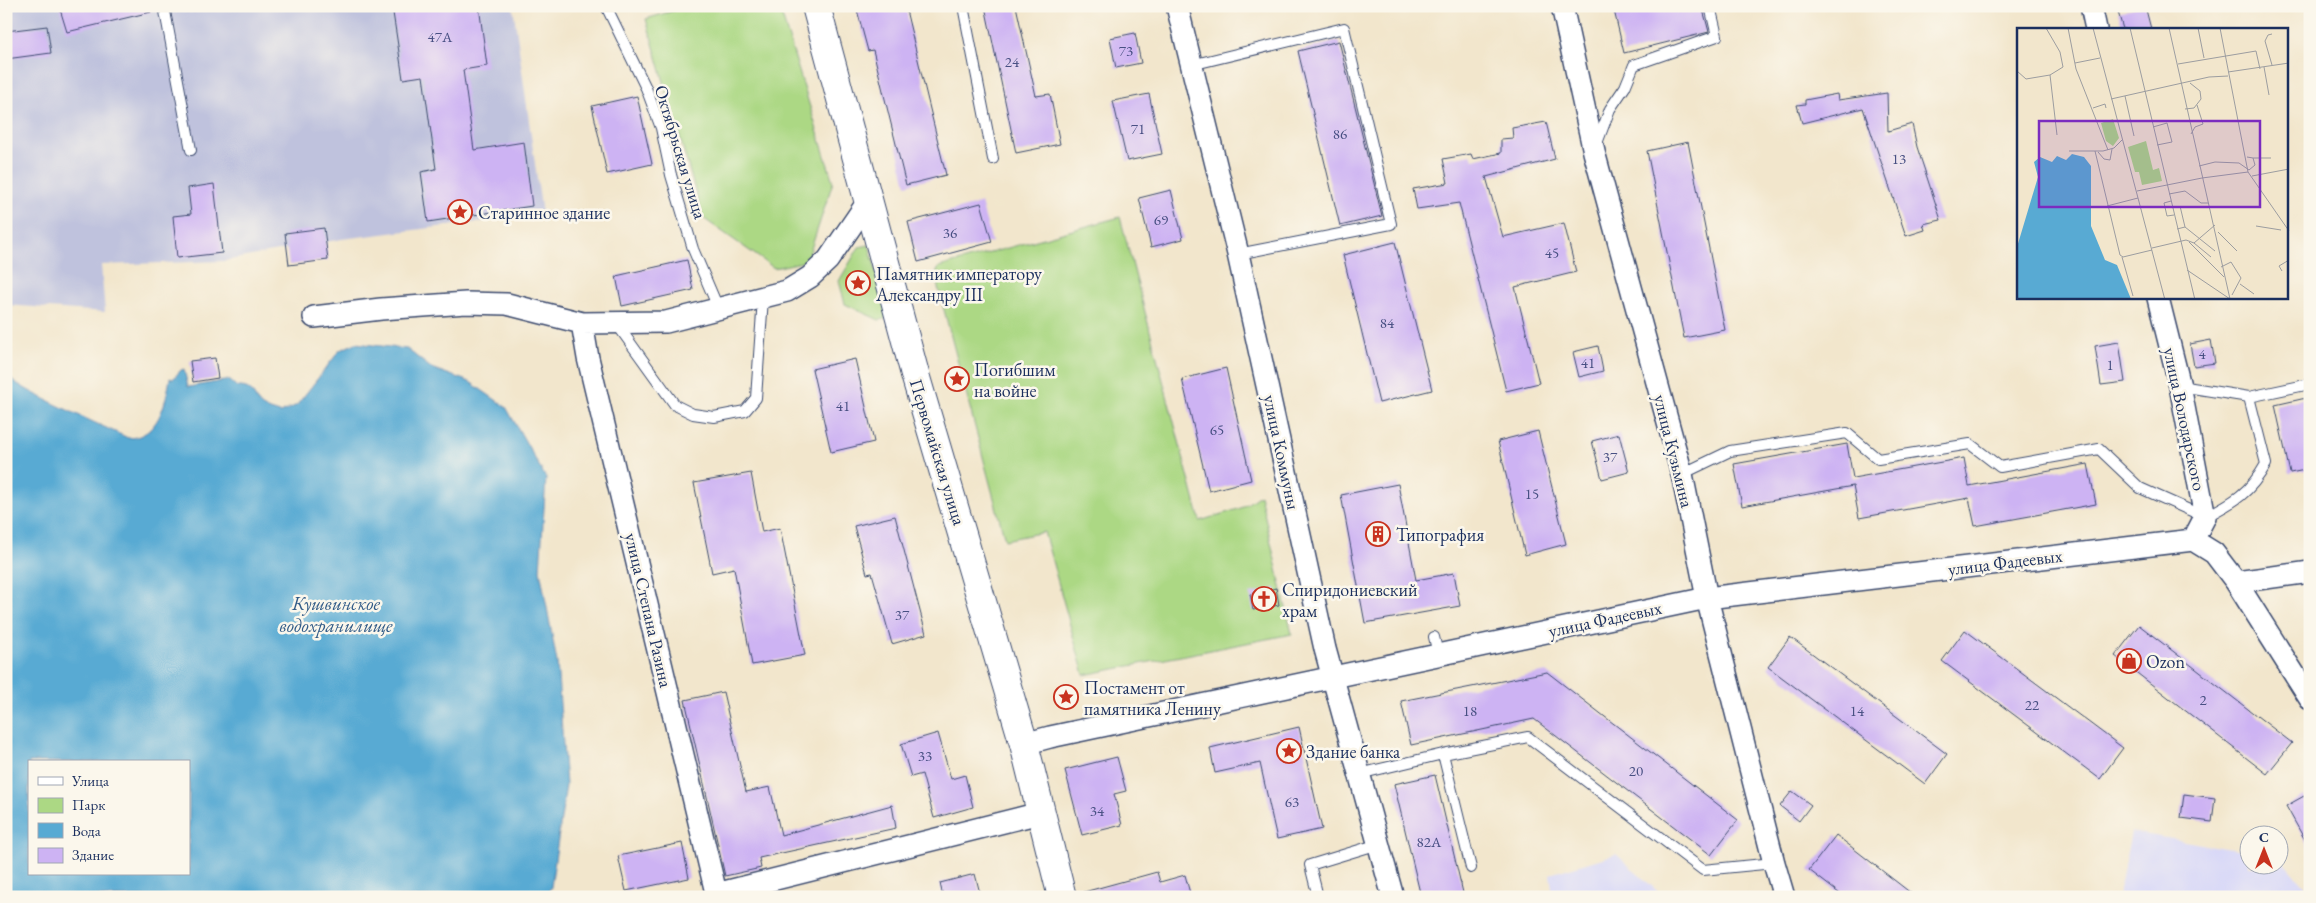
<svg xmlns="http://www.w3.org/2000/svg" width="2316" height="903" viewBox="0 0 2316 903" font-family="'EB Garamond',serif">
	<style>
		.built { fill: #d7d7f8 }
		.industrial { fill: #bfc2dd }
		.green { fill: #acd884; stroke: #648471 }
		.water { fill: #58aad3; stroke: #3a6c98; fill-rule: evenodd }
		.building { fill: #cdb3f3 }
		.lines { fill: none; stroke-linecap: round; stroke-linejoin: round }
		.lane-casing { stroke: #3b4a6e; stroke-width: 12 }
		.street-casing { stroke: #3b4a6e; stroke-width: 24 }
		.secondary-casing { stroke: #3b4a6e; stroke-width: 30 }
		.lane { stroke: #fff; stroke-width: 10 }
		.street { stroke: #fff; stroke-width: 21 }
		.secondary { stroke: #fff; stroke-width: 28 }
		.labels { text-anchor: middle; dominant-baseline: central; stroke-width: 5; stroke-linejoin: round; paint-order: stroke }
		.number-label { font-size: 15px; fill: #485083 }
		.street-label { font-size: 18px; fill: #1b2f5e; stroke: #fbf7ec }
		.poi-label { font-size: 18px; fill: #1b2f5e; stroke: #fbf7ec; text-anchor: start }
		.water-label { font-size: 19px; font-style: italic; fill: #305a87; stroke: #fbf7ec }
		.inset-road { fill: none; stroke: #9c9da0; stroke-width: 1 }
		.view { fill: #7b2cbf; fill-opacity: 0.15; stroke: #7b2cbf; stroke-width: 2.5 }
		.inset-edge { fill: none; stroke: #1b2f5e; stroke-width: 2.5 }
	</style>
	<rect width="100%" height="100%" fill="#fbf7ec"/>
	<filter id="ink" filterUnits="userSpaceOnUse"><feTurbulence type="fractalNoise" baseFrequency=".02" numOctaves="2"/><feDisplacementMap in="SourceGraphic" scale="10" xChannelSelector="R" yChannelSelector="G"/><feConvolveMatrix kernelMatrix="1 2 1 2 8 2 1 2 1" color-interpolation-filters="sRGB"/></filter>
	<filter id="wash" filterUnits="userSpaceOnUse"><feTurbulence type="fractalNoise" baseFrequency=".0096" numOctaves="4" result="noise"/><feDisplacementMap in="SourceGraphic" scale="20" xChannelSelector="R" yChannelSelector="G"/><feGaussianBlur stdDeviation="1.12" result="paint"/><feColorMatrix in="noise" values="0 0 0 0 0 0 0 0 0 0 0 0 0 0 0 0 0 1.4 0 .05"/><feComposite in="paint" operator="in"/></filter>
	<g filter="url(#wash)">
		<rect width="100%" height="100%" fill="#f2e6cc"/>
		<path class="built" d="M2131,832L2248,852V866H2278L2279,857L2281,858L2310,893V897H2118Z
			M1616,854L1664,897H1553L1550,874Z"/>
		<path class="industrial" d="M6,6H513L542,214L342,239L224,261L101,265L105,312L6,305Z"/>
		<path class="green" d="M689,6H779L833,182L807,261L774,268L703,218L646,19Z
			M1120,217L1200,521L1241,508L1260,495L1292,634L1084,675L1044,532L1005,540L935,276L939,267Z
			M869,245L889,318L879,320L845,304L839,281L859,247Z"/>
		<path class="water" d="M356,343L407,349L431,368L470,382L506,407L546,478L540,570L557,662L566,785L551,887L545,897H6V377L11,378C15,388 112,430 128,438C158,438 166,403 170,378L173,379L181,370L184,369L188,387L229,380L237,387C257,386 252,401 264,408C269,410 275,411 280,413L297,405L340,350ZM29,762H189V874H29Z"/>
		<g id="blocks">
			<path class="building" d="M59,6H150L151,12L67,32Z
				M392,6H479L487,66L463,70L474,150L524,142L532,206L428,222L421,172L436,169L423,76L403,79Z
				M856,6H905L946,175L906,185L873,50L868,51Z
				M985,6H1016L1036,96L1050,94L1060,144L1016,153Z
				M1613,6H1702L1709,32L1624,53Z
				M2140,6H2145L2151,29H2123L2118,12Z
				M47,26L51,53L6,59V31Z
				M1135,33L1141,63L1116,68L1110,38Z
				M1339,41L1382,216L1340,226L1298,51Z
				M1887,93L1888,131L1912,124L1917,147L1941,220L1923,224L1925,230L1906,236L1863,108L1802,123L1797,105L1805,104V100L1837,94L1838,100Z
				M1149,94L1162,154L1127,161L1113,101Z
				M637,96L652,164L607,174L592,106Z
				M1546,122L1555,159L1486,177L1503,237L1564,223L1576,272L1515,287L1539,383L1506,391L1459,203L1417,209L1413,189L1448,183L1443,159L1471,154L1473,159L1501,153V139L1513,138L1512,128Z
				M1688,142L1725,330L1684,338L1647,151Z
				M214,184L222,253L177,258L173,216L191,214L188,188Z
				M1171,190L1183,239L1151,247L1139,198Z
				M981,203L992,242L918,262L908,222Z
				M324,228L328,260L289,265L285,233Z
				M1395,242L1432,390L1379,403L1343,255Z
				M687,260L693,290L622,306L616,276Z
				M2211,340L2215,363L2194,366L2190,344Z
				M2119,342L2125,382L2101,385L2095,346Z
				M1598,346L1603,371L1579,377L1573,352Z
				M215,358L218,378L193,382L190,361Z
				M855,359L874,442L831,452L812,369Z
				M1226,368L1251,480L1209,491L1182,379Z
				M2306,398L2310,415V469L2290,473L2275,405Z
				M1538,431L1566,544L1525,555L1498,441Z
				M1619,434L1629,472L1602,479L1592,441Z
				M1847,444L1853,478L1964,458L1969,486L2088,464L2096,504L1975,526L1969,498L1859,518L1853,486L1742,506L1734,464Z
				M751,473L762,532L780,528L805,655L752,665L734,568L712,573L694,483Z
				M1398,484L1416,580L1454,573L1460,606L1365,623L1341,495Z
				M895,516L926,634L892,644L872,573L867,574L854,526Z
				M1276,588L1279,605L1253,610L1250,594Z
				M2139,625L2292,743L2267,774L2115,656Z
				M1965,630L2123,748L2100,779L1942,661Z
				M1790,637L1947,754L1925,784L1768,667Z
				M1547,672L1738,820L1711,855L1534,719L1411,745L1401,701Z
				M723,692L746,792L770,787L781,835L892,805L896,828L759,858L761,868L725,876L685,700Z
				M1299,727L1322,829L1277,839L1260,763L1215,773L1210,748Z
				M938,733L951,779L965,775L973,807L934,818L922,774L911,777L901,744Z
				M1117,757L1126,791L1114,794L1122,825L1082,835L1065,770Z
				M1435,775L1464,897H1421L1394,784Z
				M1792,791L1811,805L1799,821L1780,806Z
				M2184,794L2215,798L2212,822L2181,818Z
				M2304,796L2310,806V849L2286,806Z
				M1836,835L1916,897H1844L1809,870Z
				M682,843L689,878L626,891L618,856Z
				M1157,872L1160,882L1185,875L1191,897H1084V892Z
				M975,874L981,897H943L940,883Z"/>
		</g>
	</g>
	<g filter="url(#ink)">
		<use href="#blocks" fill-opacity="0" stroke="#3b4a6e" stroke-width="1"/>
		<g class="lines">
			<defs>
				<path id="lane" d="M164,6L191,150
					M606,6L646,88L661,128L671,175L693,249L719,310
					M963,6L993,159
					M1191,65L1344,28L1391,224L1238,254
					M1596,146L1610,109L1625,87L1634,65L1717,36L1710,6
					M616,323L675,405L693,414L714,417L745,411L756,398L763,298
					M2249,397L2310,384
					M1682,474L1730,451L1847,433L1878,459L1970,444L2000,467L2099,449L2140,488L2205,517C2234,502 2250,493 2266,464L2249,397L2180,386
					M1434,637L1438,654
					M1443,754L1471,868
					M1359,774L1443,754L1528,737L1703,870L1774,863
					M1318,897L1310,865L1379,844"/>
				<path id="street" d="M1177,6L1238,254L1325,649L1393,897
					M1562,6L1594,152L1682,474L1707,598L1774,863L1784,897
					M2091,6L2096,29
					M2158,298L2180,386L2205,517L2193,540
					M314,317L381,309L466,303L507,304L582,323L666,322L787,291L810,277L828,260L869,200
					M582,323L588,358L717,897
					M2193,540L2214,553L2236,582L2310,699
					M2236,582L2310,572
					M1024,744L1050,737L1707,598L2193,540
					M716,894L1040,813"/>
				<path id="secondary" d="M816,6L916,378L1024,744L1062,897"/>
			</defs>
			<use href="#lane" class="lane-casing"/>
			<use href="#street" class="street-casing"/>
			<use href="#secondary" class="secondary-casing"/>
			<use href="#lane" class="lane"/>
			<use href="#street" class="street"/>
			<use href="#secondary" class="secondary"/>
		</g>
	</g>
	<defs>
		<symbol id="sight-ring" viewBox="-11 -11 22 22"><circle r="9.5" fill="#fbf7ec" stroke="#c8321e" stroke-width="1.5"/><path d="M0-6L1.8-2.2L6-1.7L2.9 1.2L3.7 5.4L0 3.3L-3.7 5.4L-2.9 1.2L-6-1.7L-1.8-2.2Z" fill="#c8321e"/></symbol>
		<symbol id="building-ring" viewBox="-11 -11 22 22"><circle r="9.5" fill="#fbf7ec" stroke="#c8321e" stroke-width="1.5"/><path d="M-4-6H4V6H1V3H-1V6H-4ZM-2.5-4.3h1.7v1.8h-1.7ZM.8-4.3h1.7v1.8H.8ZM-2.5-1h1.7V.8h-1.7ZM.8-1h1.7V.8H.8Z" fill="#c8321e"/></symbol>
		<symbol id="church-ring" viewBox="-11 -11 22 22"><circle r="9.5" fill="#fbf7ec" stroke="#c8321e" stroke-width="1.5"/><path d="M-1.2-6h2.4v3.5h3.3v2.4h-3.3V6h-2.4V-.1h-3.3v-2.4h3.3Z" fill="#c8321e"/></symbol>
		<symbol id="shop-ring" viewBox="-11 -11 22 22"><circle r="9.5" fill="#fbf7ec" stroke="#c8321e" stroke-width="1.5"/><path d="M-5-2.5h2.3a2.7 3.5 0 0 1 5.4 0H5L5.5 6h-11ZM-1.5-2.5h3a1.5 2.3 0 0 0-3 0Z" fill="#c8321e"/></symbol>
	</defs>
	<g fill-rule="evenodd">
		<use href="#sight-ring" x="446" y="198" width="28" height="28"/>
		<use href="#sight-ring" x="844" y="269" width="28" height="28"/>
		<use href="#sight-ring" x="943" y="365" width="28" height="28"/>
		<use href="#building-ring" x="1364" y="520" width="28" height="28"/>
		<use href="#church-ring" x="1250" y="585" width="28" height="28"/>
		<use href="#shop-ring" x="2115" y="647" width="28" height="28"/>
		<use href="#sight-ring" x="1052" y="683" width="28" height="28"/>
		<use href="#sight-ring" x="1275" y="737" width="28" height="28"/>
	</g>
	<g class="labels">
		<g class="number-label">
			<text x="440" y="36">47А</text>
			<text x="1126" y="50">73</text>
			<text x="1012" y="61">24</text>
			<text x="1138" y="128">71</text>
			<text x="1340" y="133">86</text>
			<text x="1899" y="158">13</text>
			<text x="1161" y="219">69</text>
			<text x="950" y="232">36</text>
			<text x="1552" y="252">45</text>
			<text x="1387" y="322">84</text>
			<text x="2202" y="353">4</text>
			<text x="1588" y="362">41</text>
			<text x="2110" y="364">1</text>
			<text x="843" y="405">41</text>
			<text x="1217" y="429">65</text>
			<text x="1610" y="456">37</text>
			<text x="1532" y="493">15</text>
			<text x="902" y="614">37</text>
			<text x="2203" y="699">2</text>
			<text x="2032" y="704">22</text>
			<text x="1470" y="710">18</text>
			<text x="1857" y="710">14</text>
			<text x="925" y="755">33</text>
			<text x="1636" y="770">20</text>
			<text x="1292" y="801">63</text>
			<text x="1097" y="810">34</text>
			<text x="1429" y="841">82А</text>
		</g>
		<g class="street-label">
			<text transform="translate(681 152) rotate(73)">Октябрьская улица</text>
			<text transform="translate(2185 419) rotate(78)">улица Володарского</text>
			<text transform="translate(1674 451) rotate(76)">улица Кузьмина</text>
			<text transform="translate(938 452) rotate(73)">Первомайская улица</text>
			<text transform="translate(1282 452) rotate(78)">улица Коммуны</text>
			<text transform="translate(2005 562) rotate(-7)">улица Фадеевых</text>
			<text transform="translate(649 610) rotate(77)">улица Степана Разина</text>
			<text transform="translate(1605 619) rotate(-12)">улица Фадеевых</text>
		</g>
		<g class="poi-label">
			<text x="478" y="212">Старинное здание</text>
			<text x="876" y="273">Памятник императору<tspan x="876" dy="21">Александру III</tspan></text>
			<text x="974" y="369">Погибшим<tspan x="974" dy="21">на войне</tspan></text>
			<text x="1396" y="534">Типография</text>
			<text x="1282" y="589">Спиридониевский<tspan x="1282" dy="21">храм</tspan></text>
			<text x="2146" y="661">Ozon</text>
			<text x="1084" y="687">Постамент от<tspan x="1084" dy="21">памятника Ленину</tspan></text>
			<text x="1306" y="751">Здание банка</text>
		</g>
		<g class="water-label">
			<text x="336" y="603">Кушвинское<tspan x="336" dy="22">водохранилище</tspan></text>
		</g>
	</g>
	<g transform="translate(2017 28)">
		<rect width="271" height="271" fill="#f2e6cc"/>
		<path d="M96,91L102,110L96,118L89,113L84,95ZM129,113L136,142L142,140L145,153L125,157L122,144H118L111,119Z" fill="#acd884"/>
		<path d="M55,126L67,129L74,138V198L88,232L100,237L114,271H0V219L21,149L17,134L23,129L35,134L40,128L49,132Z" fill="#58aad3"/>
		<path class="inset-road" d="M29,0L43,24L46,39L33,47L40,107M51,0L59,41L91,122M76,0L148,272M113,0L178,272M152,0L213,271L170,242M181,0L187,30M203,0L231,144M58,35L83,30M161,36L239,23L243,41M255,37L248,13L251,7L255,6M247,39L252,67M0,43L9,51L33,47M211,44L272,35M108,68L117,108M94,71L192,49L211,48M76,80L88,76L89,80M168,81L177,80L184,71L183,63L173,55M136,99L150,95L155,114L140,117M174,106L178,99L186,96L180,77M52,123H86L97,120L105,112M78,123L103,227L106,229L135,222M81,124L87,131L93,132L95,121M236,130H254M182,138L198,134L222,135L232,142L238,137L236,130L230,129M231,144L272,203M235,148L272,141M120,163L185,150L231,144M152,166L168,163L184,175H191M154,173L147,175L150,188L157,187M90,178L121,170M163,178L168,199M239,198L264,202M160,201L168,199L198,223M201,204L220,223M172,214L207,249M177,215L194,229M135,220L169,212L177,215L198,197M105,229L116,268M204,239L214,234L224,250L215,267M265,243L262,238L272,232M223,256L237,266"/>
		<path class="view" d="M22,93H243V179H22Z"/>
		<rect width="271" height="271" class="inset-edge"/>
	</g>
	<rect width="2316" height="903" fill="none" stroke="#fbf7ec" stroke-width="25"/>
	<rect x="28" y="760" width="162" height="115" fill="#fbf7ec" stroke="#a1a7b3"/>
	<rect x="38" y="777" width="25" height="8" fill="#ffffff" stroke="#a1a7b3"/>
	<text x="72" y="786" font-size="15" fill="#1b2f5e">Улица</text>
	<rect x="38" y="798" width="25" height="15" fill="#acd884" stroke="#a1a7b3"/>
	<text x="72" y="810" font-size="15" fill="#1b2f5e">Парк</text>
	<rect x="38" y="823" width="25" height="15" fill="#58aad3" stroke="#a1a7b3"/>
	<text x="72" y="836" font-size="15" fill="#1b2f5e">Вода</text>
	<rect x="38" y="848" width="25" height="15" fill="#cdb3f3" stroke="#a1a7b3"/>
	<text x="72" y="860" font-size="15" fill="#1b2f5e">Здание</text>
	<g transform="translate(2264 850)"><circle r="24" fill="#fbf7ec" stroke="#a1a7b3"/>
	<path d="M0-4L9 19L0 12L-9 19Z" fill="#c8321e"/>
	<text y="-8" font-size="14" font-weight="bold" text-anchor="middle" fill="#1b2f5e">С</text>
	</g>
</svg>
